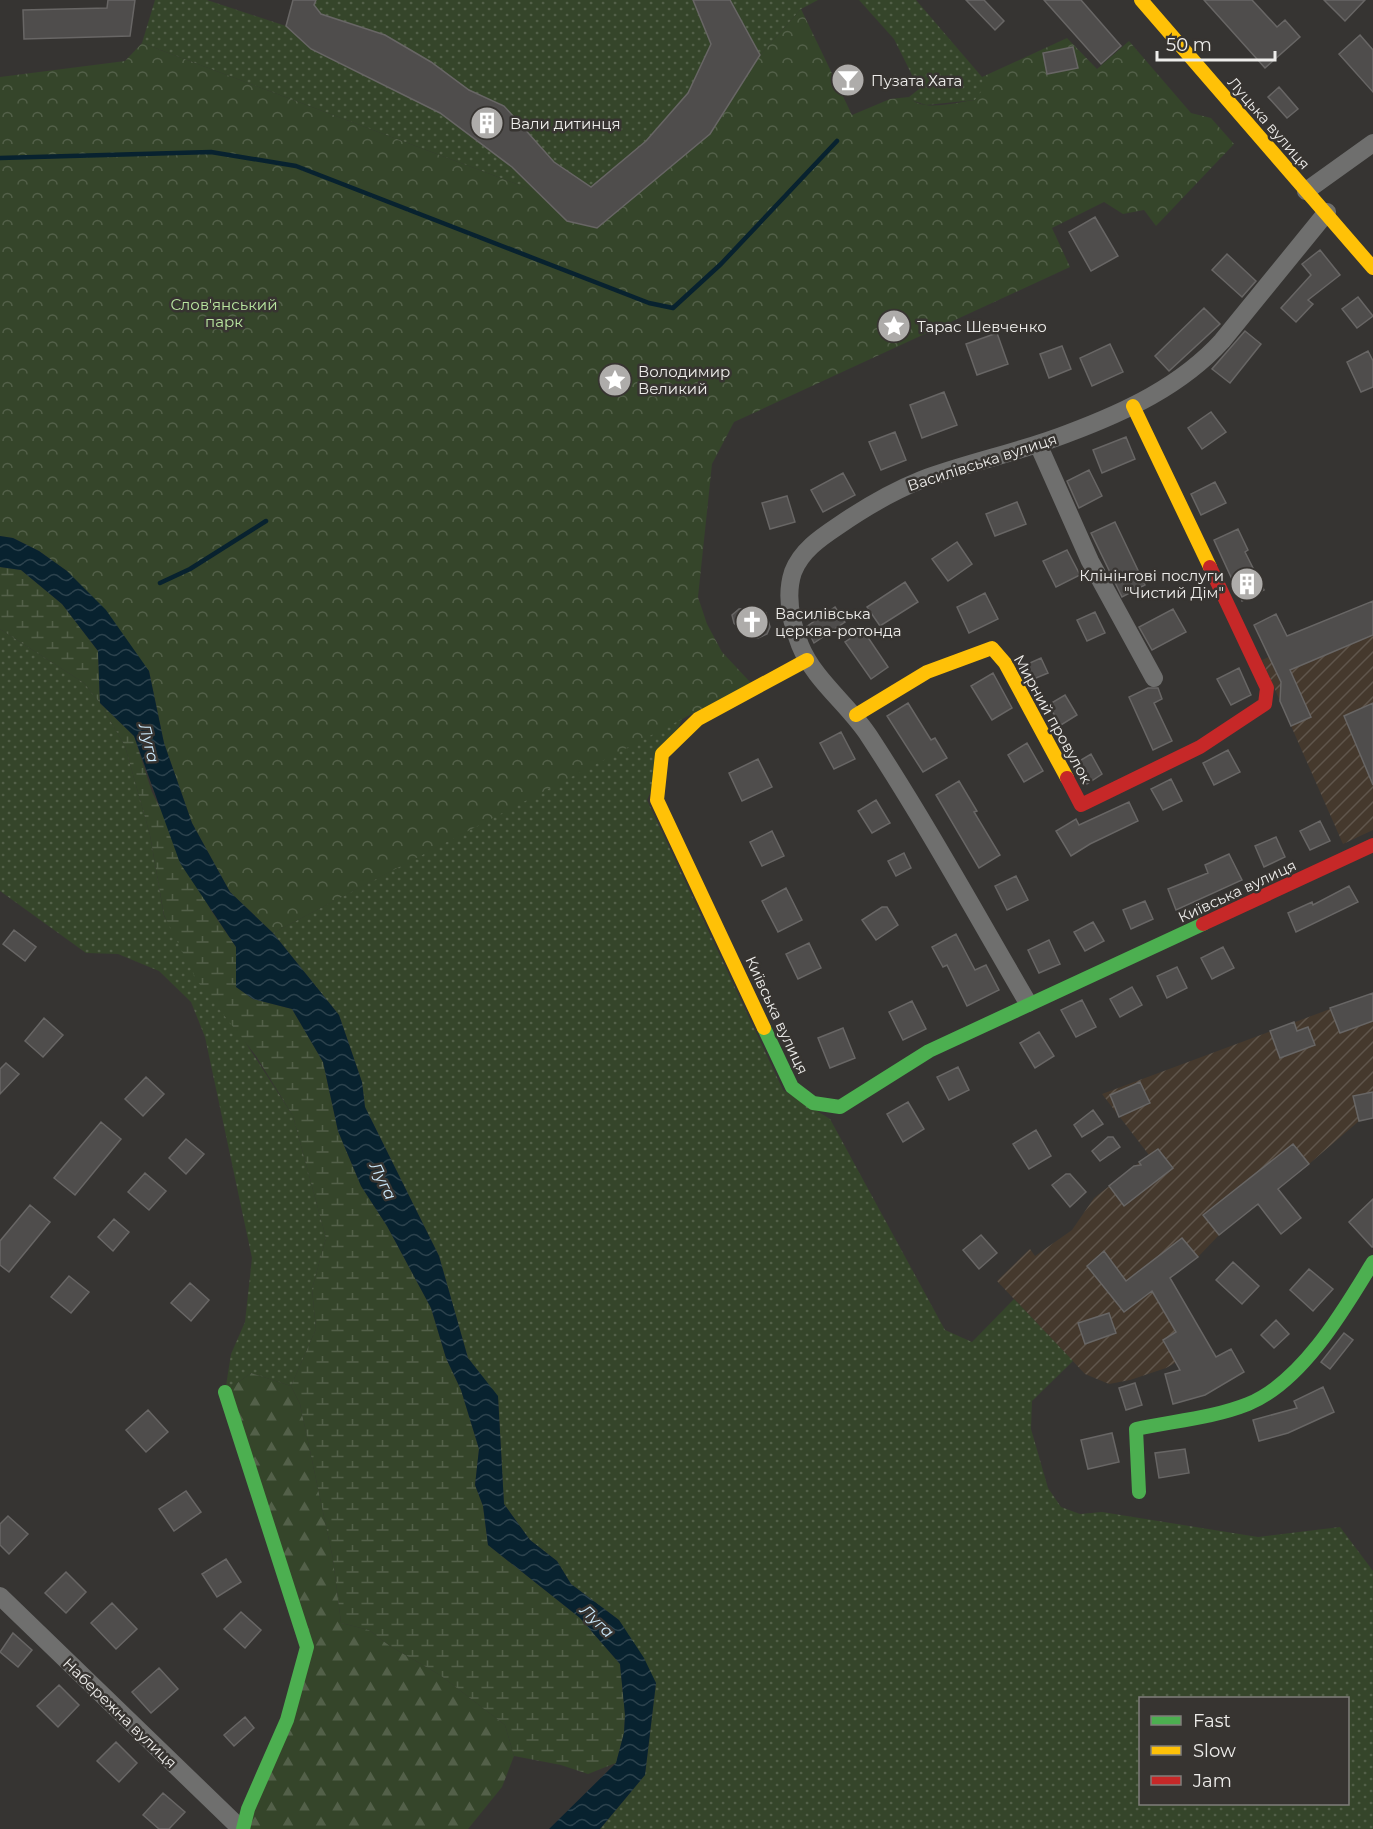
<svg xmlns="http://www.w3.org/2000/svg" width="1373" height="1829" viewBox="0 0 1373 1829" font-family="Montserrat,sans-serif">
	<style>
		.industrial { fill: url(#industrial-furrows) }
		.grass { fill: url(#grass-dots); fill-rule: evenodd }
		.forest { fill: url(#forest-firs) }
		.wetland { fill: url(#wetland-marsh) }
		.park { fill: url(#park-crowns) }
		.water { fill: url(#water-waves) }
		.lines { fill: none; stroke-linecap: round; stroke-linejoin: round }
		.stream { stroke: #08222f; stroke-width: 4.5 }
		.building { fill: #4f4d4c; stroke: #686665; stroke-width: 1.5 }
		.street { stroke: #6f6f6e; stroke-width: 18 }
		.fast { stroke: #4caf50; stroke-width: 14 }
		.slow { stroke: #ffc107; stroke-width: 14 }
		.jam { stroke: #c62828; stroke-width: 14 }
		.labels { text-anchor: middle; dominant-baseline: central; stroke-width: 5; stroke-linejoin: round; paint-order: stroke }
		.poi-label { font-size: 15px; fill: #eeedeb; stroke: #373431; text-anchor: start }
		.street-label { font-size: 15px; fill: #eeedeb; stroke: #373431 }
		.park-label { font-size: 15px; fill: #b9e6a0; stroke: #373431 }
		.water-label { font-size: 16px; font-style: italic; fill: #cae8fb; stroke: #373431 }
	</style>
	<defs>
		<pattern id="industrial-furrows" width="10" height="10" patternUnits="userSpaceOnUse" patternTransform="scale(1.5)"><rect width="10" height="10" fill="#45392d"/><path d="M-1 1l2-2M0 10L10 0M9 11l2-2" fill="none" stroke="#60564c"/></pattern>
		<pattern id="grass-dots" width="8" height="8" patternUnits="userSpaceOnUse" patternTransform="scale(1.5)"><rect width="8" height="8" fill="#35452a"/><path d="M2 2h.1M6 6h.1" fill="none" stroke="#536049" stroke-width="1.8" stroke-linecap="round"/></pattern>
		<pattern id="forest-firs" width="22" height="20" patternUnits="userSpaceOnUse" patternTransform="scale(1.5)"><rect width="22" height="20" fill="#35452a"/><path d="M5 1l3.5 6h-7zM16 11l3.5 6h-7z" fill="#536049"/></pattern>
		<pattern id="wetland-marsh" width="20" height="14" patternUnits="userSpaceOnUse" patternTransform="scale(1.5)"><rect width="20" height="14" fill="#35452a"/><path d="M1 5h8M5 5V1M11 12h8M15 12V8" fill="none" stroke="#536049"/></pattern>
		<pattern id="park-crowns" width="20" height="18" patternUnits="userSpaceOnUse" patternTransform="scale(1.5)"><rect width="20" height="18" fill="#35452a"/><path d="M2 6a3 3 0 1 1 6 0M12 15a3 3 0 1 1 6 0" fill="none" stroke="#536049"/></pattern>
		<pattern id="water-waves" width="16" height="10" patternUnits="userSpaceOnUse" patternTransform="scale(1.5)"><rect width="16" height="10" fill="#08222f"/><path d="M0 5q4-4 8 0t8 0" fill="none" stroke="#2c424d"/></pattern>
	</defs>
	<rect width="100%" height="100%" fill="#363432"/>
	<path class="industrial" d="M1373,601V830L1343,844L1262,660L1312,638L1308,628Z
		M1373,993V1118L1359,1121L1309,1164L1219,1235L1198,1257L1169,1279L1209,1344L1166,1368L1130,1380L1109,1384L1085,1374L997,1281L1030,1249L1035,1256L1072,1230L1094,1198L1149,1155L1102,1094Z"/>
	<path class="grass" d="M155,0H207L286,26L311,49L440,113L512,167L538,192L142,43Z
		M316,0H693L711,44L688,93L646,141L590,187L554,162L504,106L469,90L385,36L321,14L314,5Z
		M730,0H818L801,9L760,55Z
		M859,0H916L982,77C986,87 983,93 975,100L926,105L911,100L909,97L919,89L894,39Z
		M0,629L84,683L100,703L125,746L150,835L164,916L293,1116L326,1238L312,1289L316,1329L291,1386L251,1373L225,1392L231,1354L245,1322L252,1258L205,1037L191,1002L159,971L118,954L86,953L0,891Z
		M683,717L647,800L783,1090L830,1119L945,1330L972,1342L1014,1299L1073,1361L1032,1401L1031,1429L1048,1488L1061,1507L1080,1514L1102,1512L1258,1537L1340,1527L1373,1571V1829H600L645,1775L656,1683L619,1620L571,1584L557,1561L530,1540L504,1504L498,1397L468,1358L439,1256L365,1107L362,1082L339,1015L273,933ZM1140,1698H1348V1804H1140Z"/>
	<path class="forest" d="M251,1373L291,1386L300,1404L333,1559L341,1623L369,1630L390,1646L440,1675L505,1725L514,1756L502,1787L468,1829H243L307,1647L225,1392Z"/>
	<path class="wetland" d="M0,567L21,570L62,604L98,651L100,703L134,736L152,792L210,909L236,947V987L253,999L292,1009L323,1062L338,1131L361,1186L387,1226L431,1308L446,1358L461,1390L479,1449L475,1485L483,1506L488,1545L580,1618L620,1664L625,1715L624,1733L616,1763L588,1774L561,1765L514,1756L505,1725L440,1675L390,1646L369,1630L341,1623L333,1559L300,1404L291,1386L316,1329L312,1289L326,1238L293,1116L256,1056L197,981L164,915L150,835L125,746L100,703L84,683L0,629Z"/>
	<path class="park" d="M801,9L852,115L890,99L909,97C922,113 957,102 975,100L983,89L982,77L1067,38L1097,69L1129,41L1191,113L1211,118L1234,144L1156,226L1144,210L1123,214L1104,202L1052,228L1070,267L734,422L712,464L698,597L707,624L722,652L751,683L273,933L230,892L192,823L164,743L149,671L67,571L39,551L13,538L0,536V77L125,61L142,43L538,192L567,221L597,228L710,134L760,55Z"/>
	<path class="water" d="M0,536L13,538L39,551L67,571L106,610L149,671L164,743L192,823L230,892L273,933L339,1015L362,1082L365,1107L439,1256L468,1358L498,1396L504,1504L530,1540L557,1561L571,1584L619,1620L644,1658L656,1683L645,1775L600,1829H549L616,1763L624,1733L625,1715L620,1664L580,1618L488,1545L483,1506L475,1485L479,1449L461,1390L446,1358L431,1308L387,1226L361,1186L338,1131L323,1062L292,1009L253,999L236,987V947L180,863L134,736L100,703L98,651L62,604L21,570L0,567Z"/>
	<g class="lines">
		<path class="stream" d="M0,158L211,152L296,166L649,303L673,308L721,264L837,141
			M160,583L190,569L266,521"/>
	</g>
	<path class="building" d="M108,0H135L130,36L24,39L23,10L107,8Z
		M293,0H316L314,5L321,14L385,35L431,62L469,90L504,106L554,162L591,187L646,141L688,93L711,44L693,0H730L760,55L710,134L597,228L567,221L512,167L440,113L311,49L286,26Z
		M966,0H984L1004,21L995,30Z
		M1044,0H1081L1121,46L1101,64Z
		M1204,0H1252L1277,27L1285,20L1300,37L1265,68Z
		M1324,0H1365L1345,21Z
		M1360,35L1373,50V92L1339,54Z
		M1073,47L1078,68L1047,74L1043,53Z
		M1279,87L1298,109L1287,118L1268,97Z
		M1095,217L1118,256L1091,271L1069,232Z
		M1320,250L1340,275L1308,300L1313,304L1296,322L1281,308L1311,275L1302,264Z
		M1227,254L1256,281L1242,297L1212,270Z
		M1358,297L1373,316L1357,328L1342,309Z
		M1204,308L1220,324L1169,371L1155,356Z
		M1245,331L1261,344L1230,383L1212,369Z
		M997,333L1008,364L977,375L966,344Z
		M1110,344L1123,372L1092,386L1080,358Z
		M1062,346L1071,369L1049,378L1040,354Z
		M1368,351L1373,361V387L1361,392L1347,362Z
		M944,392L957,425L922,438L910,405Z
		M1211,412L1226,432L1202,449L1188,428Z
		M895,432L906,460L881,470L869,442Z
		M1126,437L1135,459L1102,473L1093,450Z
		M1089,470L1102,496L1079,508L1067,481Z
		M843,473L855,495L823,512L811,490Z
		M1215,482L1226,503L1201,515L1191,494Z
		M787,496L795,522L770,529L762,503Z
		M1017,502L1026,524L995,536L986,514Z
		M1115,522L1145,585L1122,597L1091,533Z
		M1238,529L1248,550L1245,552L1264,590L1242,601L1214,540Z
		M957,542L972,564L948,581L932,559Z
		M1067,550L1080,575L1056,587L1043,561Z
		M905,582L918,602L880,626L867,607Z
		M985,593L998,619L969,633L957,607Z
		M1373,601V635L1290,670L1311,717L1291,726L1280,701L1281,682L1254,625L1276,614L1287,636Z
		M835,607L845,622L814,643L806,627Z
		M757,608L766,613L770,627L767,634L758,638L747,636L734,623L732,615L739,609Z
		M1173,609L1186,632L1152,650L1139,627Z
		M1095,612L1105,633L1087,641L1077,620Z
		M863,630L888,667L871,679L845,642Z
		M1041,658L1048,673L1031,680L1023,666Z
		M1239,668L1251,695L1231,705L1217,679Z
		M993,673L1012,708L992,720L971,686Z
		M1148,688H1158L1162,699L1154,703L1172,741L1153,750L1129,697Z
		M1065,695L1077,715L1061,725L1048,705Z
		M908,703L931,740L935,738L947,758L923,772L887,716Z
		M1373,703V785L1344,716Z
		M841,732L855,759L834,769L820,743Z
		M1027,743L1043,771L1024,782L1008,755Z
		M1228,750L1240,772L1214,785L1203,763Z
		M1091,754L1102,774L1087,784L1076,763Z
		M758,759L772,787L742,801L729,773Z
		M1171,779L1182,801L1163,810L1151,789Z
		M959,781L977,811L974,812L1000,855L979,868L936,795Z
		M876,800L890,823L872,833L858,811Z
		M1129,802L1138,821L1090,844L1071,856L1056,831L1076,819L1079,825Z
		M1320,821L1330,841L1310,850L1300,831Z
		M772,831L784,856L762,866L750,842Z
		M1276,837L1285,857L1264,867L1255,846Z
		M904,853L911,868L896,876L888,861Z
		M1229,854L1242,880L1176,910L1168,889L1208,873L1205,865Z
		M1016,876L1028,900L1007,910L995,886Z
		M1349,886L1358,902L1296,932L1288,913L1312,902L1313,905Z
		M786,888L802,920L778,932L762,901Z
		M1145,901L1153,919L1131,929L1123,910Z
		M882,907H887L898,925L876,940L862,920Z
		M1093,922L1104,941L1085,951L1074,932Z
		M14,930L36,947L25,961L3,944Z
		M956,934L975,970L986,965L999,990L967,1006L947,965L943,967L932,947Z
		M1049,940L1060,964L1039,973L1028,950Z
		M809,943L821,968L798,979L786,954Z
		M1223,947L1234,968L1212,979L1201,958Z
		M1177,967L1187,988L1167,998L1157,976Z
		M1132,987L1142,1005L1120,1017L1110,999Z
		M1373,993V1021L1340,1033L1330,1008Z
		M1082,1000L1096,1027L1076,1037L1061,1010Z
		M912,1001L926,1029L903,1040L889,1012Z
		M44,1018L63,1035L43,1057L25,1041Z
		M1294,1022L1297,1031L1308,1027L1315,1045L1280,1058L1270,1031Z
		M843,1028L855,1058L830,1068L818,1038Z
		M1039,1032L1054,1056L1035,1068L1020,1043Z
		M6,1063L19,1074L0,1094V1069Z
		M958,1067L969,1090L949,1100L937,1077Z
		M146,1077L164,1094L143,1116L125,1099Z
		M1140,1082L1150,1103L1119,1117L1110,1095Z
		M1373,1092V1118L1359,1121L1353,1096Z
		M908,1102L924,1129L903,1142L887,1114Z
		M1093,1110L1103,1124L1082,1137L1074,1125Z
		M101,1122L121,1139L75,1195L54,1178Z
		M1036,1130L1051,1156L1029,1169L1013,1144Z
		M1108,1137H1113L1120,1147L1100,1161L1092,1151Z
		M186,1139L204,1154L186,1174L169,1158Z
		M1293,1144L1309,1164L1278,1189L1301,1218L1281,1234L1258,1204L1219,1235L1203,1215Z
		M1158,1149L1173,1168L1124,1206L1109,1186L1134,1166L1141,1165L1139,1162Z
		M145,1173L166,1191L149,1210L128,1192Z
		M1066,1174H1070L1086,1192L1070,1207L1052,1185Z
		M1373,1199V1247H1372L1349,1222Z
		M30,1205L50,1222L9,1272L0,1265V1241Z
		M114,1219L129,1232L113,1251L98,1237Z
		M981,1235L997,1253L979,1269L963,1250Z
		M1182,1238L1198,1257L1170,1278L1216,1357L1231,1349L1244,1372L1205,1395L1173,1404L1165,1374L1180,1370L1163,1340L1176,1332L1152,1291L1124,1312L1087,1266L1104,1251L1126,1281Z
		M1233,1262L1259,1286L1242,1304L1216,1280Z
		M1309,1269L1333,1289L1313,1311L1290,1290Z
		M69,1276L89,1292L71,1313L51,1297Z
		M190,1283L209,1300L191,1321L171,1303Z
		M1109,1313L1116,1333L1085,1344L1078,1323Z
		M1276,1320L1289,1334L1274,1348L1261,1335Z
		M1344,1333L1353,1340L1330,1369L1321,1362Z
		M1135,1383L1142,1405L1126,1410L1119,1388Z
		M1323,1387L1334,1412L1288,1433L1259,1441L1253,1420L1297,1408L1294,1401Z
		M148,1410L168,1432L146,1452L126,1430Z
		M1112,1433L1119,1462L1088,1469L1081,1440Z
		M1185,1449L1189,1473L1159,1478L1155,1453Z
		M186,1491L201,1512L174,1531L159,1509Z
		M8,1516L28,1534L9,1554L0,1545V1524Z
		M226,1559L241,1582L217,1597L202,1574Z
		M66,1572L86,1592L66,1613L45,1593Z
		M112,1603L137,1629L116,1649L91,1623Z
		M241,1612L261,1630L245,1648L224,1629Z
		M13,1633L32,1650L18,1667L0,1652Z
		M159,1668L178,1689L151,1713L132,1692Z
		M59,1685L79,1705L58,1727L37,1706Z
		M245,1717L254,1728L234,1746L224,1735Z
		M116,1742L137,1763L119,1782L97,1761Z
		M163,1793L185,1812L169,1829H159L143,1815Z"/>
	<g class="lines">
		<path class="street" d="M1306,191L1373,143
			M1038,444L1090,561L1154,678
			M1028,1003C976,914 926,823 869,736C849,705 814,680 800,645C791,622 785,596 793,572C801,551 820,538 838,526C864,508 891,492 921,480C969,462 1021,452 1069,433C1125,412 1181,386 1222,341L1327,212
			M0,1596L241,1829"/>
		<path class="fast" d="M764,1028L792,1087L813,1103L840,1107L929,1051L1203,924
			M225,1392L307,1647L287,1720L248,1809L243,1829
			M1139,1492L1136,1429C1173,1421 1213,1418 1248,1404C1302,1382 1344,1310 1373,1262"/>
		<path class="slow" d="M1141,0L1373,268
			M1133,406L1210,567
			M856,715L927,672L992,648L1005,663L1067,778
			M764,1028L657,800L662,754L698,719L807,660"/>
		<path class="jam" d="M1067,778L1081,805L1200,747L1265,704L1267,688L1210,567
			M1203,924L1373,845"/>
	</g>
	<defs>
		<symbol id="bar-disc" viewBox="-11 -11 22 22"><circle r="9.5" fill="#aeacaa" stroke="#373431"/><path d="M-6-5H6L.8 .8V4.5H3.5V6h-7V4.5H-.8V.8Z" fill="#fff"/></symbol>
		<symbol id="building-disc" viewBox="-11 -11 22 22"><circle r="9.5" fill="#aeacaa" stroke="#373431"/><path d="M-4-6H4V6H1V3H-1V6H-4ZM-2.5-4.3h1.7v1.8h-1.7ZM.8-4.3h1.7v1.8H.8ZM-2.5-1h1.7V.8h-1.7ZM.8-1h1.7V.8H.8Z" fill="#fff"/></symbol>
		<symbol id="sight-disc" viewBox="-11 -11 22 22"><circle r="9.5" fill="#aeacaa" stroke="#373431"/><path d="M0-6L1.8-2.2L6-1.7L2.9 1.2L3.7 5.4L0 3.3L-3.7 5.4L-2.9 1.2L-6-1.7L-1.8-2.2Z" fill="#fff"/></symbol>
		<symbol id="church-disc" viewBox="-11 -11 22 22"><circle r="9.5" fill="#aeacaa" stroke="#373431"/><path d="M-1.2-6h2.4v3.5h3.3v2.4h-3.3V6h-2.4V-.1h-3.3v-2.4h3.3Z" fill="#fff"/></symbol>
	</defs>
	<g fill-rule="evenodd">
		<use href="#bar-disc" x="829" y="61" width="38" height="38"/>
		<use href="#building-disc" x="468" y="104" width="38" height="38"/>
		<use href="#sight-disc" x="875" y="307" width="38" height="38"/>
		<use href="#sight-disc" x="596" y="361" width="38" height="38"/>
		<use href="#building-disc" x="1228" y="565" width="38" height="38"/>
		<use href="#church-disc" x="733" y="603" width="38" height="38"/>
	</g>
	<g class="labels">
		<g class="poi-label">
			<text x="871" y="80">Пузата Хата</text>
			<text x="510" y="123">Вали дитинця</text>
			<text x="917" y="326">Тарас Шевченко</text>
			<text x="638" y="371">Володимир<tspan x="638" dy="17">Великий</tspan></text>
			<text x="1224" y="575" text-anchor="end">Клінінгові послуги<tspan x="1224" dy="17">"Чистий Дім"</tspan></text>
			<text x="775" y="613">Василівська<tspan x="775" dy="17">церква-ротонда</tspan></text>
		</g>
		<g class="street-label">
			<text transform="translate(1269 123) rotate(49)">Луцька вулиця</text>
			<text transform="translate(982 462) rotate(-18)">Василівська вулиця</text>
			<text transform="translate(1053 719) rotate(61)">Мирний провулок</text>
			<text transform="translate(1237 891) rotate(-25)">Київська вулиця</text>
			<text transform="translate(777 1015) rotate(65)">Київська вулиця</text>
			<text transform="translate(120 1713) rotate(44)">Набережна вулиця</text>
		</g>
		<g class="park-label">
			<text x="224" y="304">Слов'янський<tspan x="224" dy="17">парк</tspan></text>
		</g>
		<g class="water-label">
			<text transform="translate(149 743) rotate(76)">Луга</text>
			<text transform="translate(383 1181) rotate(64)">Луга</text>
			<text transform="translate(597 1621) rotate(44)">Луга</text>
		</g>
	</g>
	<rect x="1139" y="1697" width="210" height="108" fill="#373431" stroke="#807e7b" stroke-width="1.5"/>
	<rect x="1151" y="1716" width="30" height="9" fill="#4caf50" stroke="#807e7b" stroke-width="1.5"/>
	<text x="1193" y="1727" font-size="18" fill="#eeedeb">Fast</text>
	<rect x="1151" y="1746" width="30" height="9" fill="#ffc107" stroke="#807e7b" stroke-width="1.5"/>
	<text x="1193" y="1757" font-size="18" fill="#eeedeb">Slow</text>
	<rect x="1151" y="1776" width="30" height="9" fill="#c62828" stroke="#807e7b" stroke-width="1.5"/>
	<text x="1193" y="1787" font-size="18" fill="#eeedeb">Jam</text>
	<path d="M1157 51v9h118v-9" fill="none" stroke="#eeedeb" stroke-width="3"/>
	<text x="1166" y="51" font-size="18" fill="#eeedeb" stroke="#373431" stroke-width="4.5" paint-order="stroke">50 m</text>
</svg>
